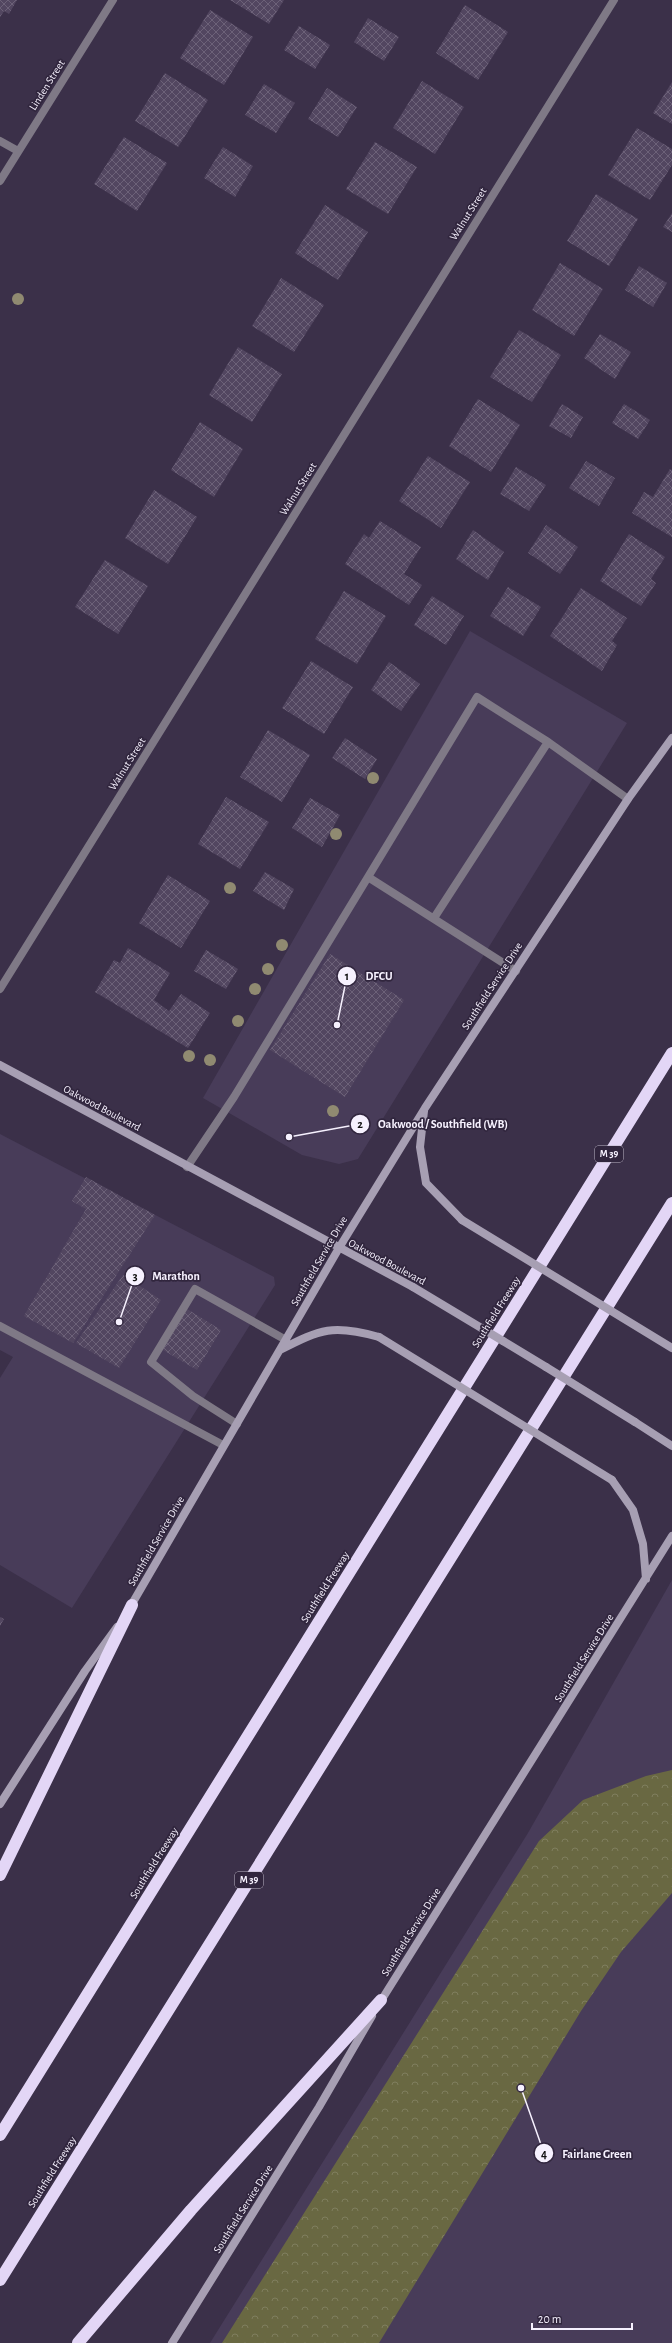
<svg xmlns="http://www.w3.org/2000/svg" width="672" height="2343" viewBox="0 0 672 2343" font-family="'Alegreya Sans',sans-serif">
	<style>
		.built { fill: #483c59 }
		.forest { fill: url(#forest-crowns) }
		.building { fill: url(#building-cross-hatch) }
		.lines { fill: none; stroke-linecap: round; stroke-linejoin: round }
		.service { stroke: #7f7986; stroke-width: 8 }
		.minor { stroke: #7f7986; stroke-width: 8 }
		.secondary { stroke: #a79fb3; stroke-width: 8 }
		.motorway { stroke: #e3d6f6; stroke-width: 12 }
		.secondary-bridge { stroke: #a79fb3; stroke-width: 8 }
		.tree { fill: #908a71 }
		.labels { text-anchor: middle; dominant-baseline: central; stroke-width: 3.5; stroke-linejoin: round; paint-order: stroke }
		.shield { fill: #31263e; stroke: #bbb4c4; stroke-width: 1 }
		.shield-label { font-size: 10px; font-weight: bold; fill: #f6f1fe }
		.street-label { font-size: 11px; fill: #f6f1fe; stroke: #31263e }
		.leader { fill: none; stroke: #f6f1fe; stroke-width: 1.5 }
		.callout-dot { fill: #f6f1fe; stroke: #31263e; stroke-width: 1.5 }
		.mark-label { font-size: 12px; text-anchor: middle; font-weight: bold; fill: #111 }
		.callout-label { font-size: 12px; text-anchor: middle; font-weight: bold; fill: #f6f1fe; stroke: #31263e; stroke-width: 3.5; stroke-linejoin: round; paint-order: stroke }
	</style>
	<defs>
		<pattern id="forest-crowns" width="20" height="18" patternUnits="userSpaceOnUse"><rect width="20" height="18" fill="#696842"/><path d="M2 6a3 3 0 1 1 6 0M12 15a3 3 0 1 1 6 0" fill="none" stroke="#7f7e5e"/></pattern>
		<pattern id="building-cross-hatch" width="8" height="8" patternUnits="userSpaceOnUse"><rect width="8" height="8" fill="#524660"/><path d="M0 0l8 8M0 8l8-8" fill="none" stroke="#6c6178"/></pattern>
	</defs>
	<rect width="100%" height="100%" fill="#3b3049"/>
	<path class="built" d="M470,631L627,723L358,1159L339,1164L302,1155L203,1098Z
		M0,1134L274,1277L275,1285L72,1608L0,1565V1378L13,1357L0,1350Z
		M672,1580V2343H210L528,1833Z"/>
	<path class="forest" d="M672,1770V1893L621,1952L581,2011L379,2343H222L539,1841L583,1800L646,1776Z"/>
	<path class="building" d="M0,0H17L9,14L4,11L0,17Z
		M230,0H284L269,24Z
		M465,5L508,32L478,80L436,53Z
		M210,10L253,37L224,85L180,58Z
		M368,18L399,37L384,61L354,42Z
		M299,26L330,45L315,69L284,50Z
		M165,73L208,100L178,147L135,121Z
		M422,81L464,107L435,154L393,128Z
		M672,82V124L653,113Z
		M264,84L295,103L276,133L245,115Z
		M327,88L357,107L338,137L308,119Z
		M637,128L672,149V165L650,200L608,175Z
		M124,137L167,163L137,211L94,184Z
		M375,142L417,167L388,214L346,189Z
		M223,147L253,166L235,197L204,178Z
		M596,194L638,219L609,266L567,241Z
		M325,205L368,232L338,280L295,253Z
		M672,213V232L663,227Z
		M560,263L603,289L574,336L532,310Z
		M639,266L667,283L653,307L625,290Z
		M281,278L324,305L294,352L252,326Z
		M519,330L561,355L532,402L490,377Z
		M600,334L631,352L615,379L584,358Z
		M238,347L282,374L252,422L209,395Z
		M478,399L520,425L491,472L449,446Z
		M562,404L583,417L571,438L549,426Z
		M624,404L650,420L638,439L612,423Z
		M200,422L243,449L214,497L171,470Z
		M428,456L470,482L441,528L399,501Z
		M586,461L615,478L599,506L569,488Z
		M516,467L546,485L529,511L500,494Z
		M670,469L672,470V537L632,513L644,492L653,497Z
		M154,490L197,517L168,564L125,538Z
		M380,521L421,547L404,574L422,585L409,605L345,564L364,534L369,538Z
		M546,525L578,547L560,574L528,553Z
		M473,530L504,552L488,580L456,559Z
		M629,534L665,557L651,579L656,583L641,606L600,581Z
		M105,560L148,586L118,634L75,607Z
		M508,587L541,607L523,636L490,616Z
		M581,588L627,618L612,641L617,645L602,671L550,636Z
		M344,591L386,616L357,664L315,639Z
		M432,596L464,616L446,645L414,625Z
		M311,661L353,687L324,734L282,708Z
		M389,662L420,684L401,711L371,690Z
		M268,730L310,755L282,802L240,777Z
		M345,738L377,759L365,779L332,758Z
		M226,797L269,822L240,869L198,844Z
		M310,798L340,815L322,847L292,828Z
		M265,872L294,889L284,910L253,891Z
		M168,875L210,901L181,948L139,923Z
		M128,948L170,973L154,1000L169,1011L181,994L210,1013L188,1048L95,992L114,960L120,963Z
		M206,950L238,969L226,989L194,971Z
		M330,954L404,1000L345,1097L270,1050Z
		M86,1177L155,1215L73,1343L24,1316L86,1209L72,1201Z
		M123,1275L161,1300L119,1368L76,1343Z
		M187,1309L221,1330L197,1370L163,1350Z
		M0,1617L4,1619L0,1626Z"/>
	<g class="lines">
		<path class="service" d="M548,742L628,799
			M368,877L477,697L548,742L434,918
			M187,1167L234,1097L368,877L516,971
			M0,1326L223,1445
			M237,1424L193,1396L151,1362L195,1289L286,1340"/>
		<path class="minor" d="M0,141L18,151
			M0,181L113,0
			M0,989L614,0"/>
		<path class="secondary" d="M0,1065L413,1287
			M424,1111L420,1147L426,1183L462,1220
			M503,1341L546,1367
			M280,1350C321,1329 333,1324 379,1337
			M635,1422L672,1446
			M612,1480L633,1510L643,1544L646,1579
			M129,1609L339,1248L425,1108L628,799L672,738
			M0,1804L85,1671L117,1627
			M379,2004L672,1536
			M172,2343L319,2107L372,2016"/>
		<path class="motorway" d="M0,1875L132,1605
			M0,2135L672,1053
			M0,2280L672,1203
			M78,2343L191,2210L381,2000"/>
		<path class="secondary-bridge" d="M462,1220L672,1348
			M413,1287L503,1341
			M379,1337L612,1480
			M546,1367L635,1422"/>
	</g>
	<g class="tree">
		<circle cx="18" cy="299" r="6"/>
		<circle cx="373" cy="778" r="6"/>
		<circle cx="336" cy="834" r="6"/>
		<circle cx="230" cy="888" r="6"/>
		<circle cx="282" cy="945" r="6"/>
		<circle cx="268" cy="969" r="6"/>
		<circle cx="255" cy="989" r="6"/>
		<circle cx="238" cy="1021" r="6"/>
		<circle cx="189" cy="1056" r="6"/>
		<circle cx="210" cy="1060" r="6"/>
		<circle cx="333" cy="1111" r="6"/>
	</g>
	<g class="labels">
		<g class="shield">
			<rect x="595" y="1146" width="28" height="16" rx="3"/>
			<rect x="235" y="1872" width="28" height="16" rx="3"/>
		</g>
		<g class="shield-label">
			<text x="609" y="1154">M 39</text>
			<text x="249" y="1880">M 39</text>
		</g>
		<g class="street-label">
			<text transform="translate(47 85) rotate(-58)">Linden Street</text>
			<text transform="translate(468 214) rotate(-58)">Walnut Street</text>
			<text transform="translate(298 489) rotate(-58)">Walnut Street</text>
			<text transform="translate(127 764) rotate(-58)">Walnut Street</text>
			<text transform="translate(492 986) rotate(-57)">Southfield Service Drive</text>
			<text transform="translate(102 1108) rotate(28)">Oakwood Boulevard</text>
			<text transform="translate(319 1261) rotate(-60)">Southfield Service Drive</text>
			<text transform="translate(387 1262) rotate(28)">Oakwood Boulevard</text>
			<text transform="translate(496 1312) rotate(-58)">Southfield Freeway</text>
			<text transform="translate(156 1541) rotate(-60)">Southfield Service Drive</text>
			<text transform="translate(325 1587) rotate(-58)">Southfield Freeway</text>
			<text transform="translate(584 1658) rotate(-58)">Southfield Service Drive</text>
			<text transform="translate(154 1863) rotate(-58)">Southfield Freeway</text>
			<text transform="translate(411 1932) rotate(-58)">Southfield Service Drive</text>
			<text transform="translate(52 2172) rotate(-58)">Southfield Freeway</text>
			<text transform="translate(243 2209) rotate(-58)">Southfield Service Drive</text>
		</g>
	</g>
	<path class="leader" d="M337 1025L347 976M289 1137L360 1124M119 1322L135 1276M521 2088L544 2153"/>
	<g class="callout-dot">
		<circle cx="337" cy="1025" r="4"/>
		<circle cx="289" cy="1137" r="4"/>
		<circle cx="119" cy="1322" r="4"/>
		<circle cx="521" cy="2088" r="4"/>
		<circle cx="347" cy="976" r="10"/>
		<circle cx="360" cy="1124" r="10"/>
		<circle cx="135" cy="1276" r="10"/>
		<circle cx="544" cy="2153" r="10"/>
	</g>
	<g class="mark-label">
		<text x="347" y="980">1</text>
		<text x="360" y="1128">2</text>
		<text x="135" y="1280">3</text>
		<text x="544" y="2158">4</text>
	</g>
	<g class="callout-label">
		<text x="379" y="980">DFCU</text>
		<text x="443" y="1128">Oakwood / Southfield (WB)</text>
		<text x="176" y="1280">Marathon</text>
		<text x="597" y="2158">Fairlane Green</text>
	</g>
	<path d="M532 2323v6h100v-6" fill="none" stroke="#f6f1fe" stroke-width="2"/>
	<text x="538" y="2323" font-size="12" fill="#f6f1fe" stroke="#31263e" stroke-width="3" paint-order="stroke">20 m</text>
</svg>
